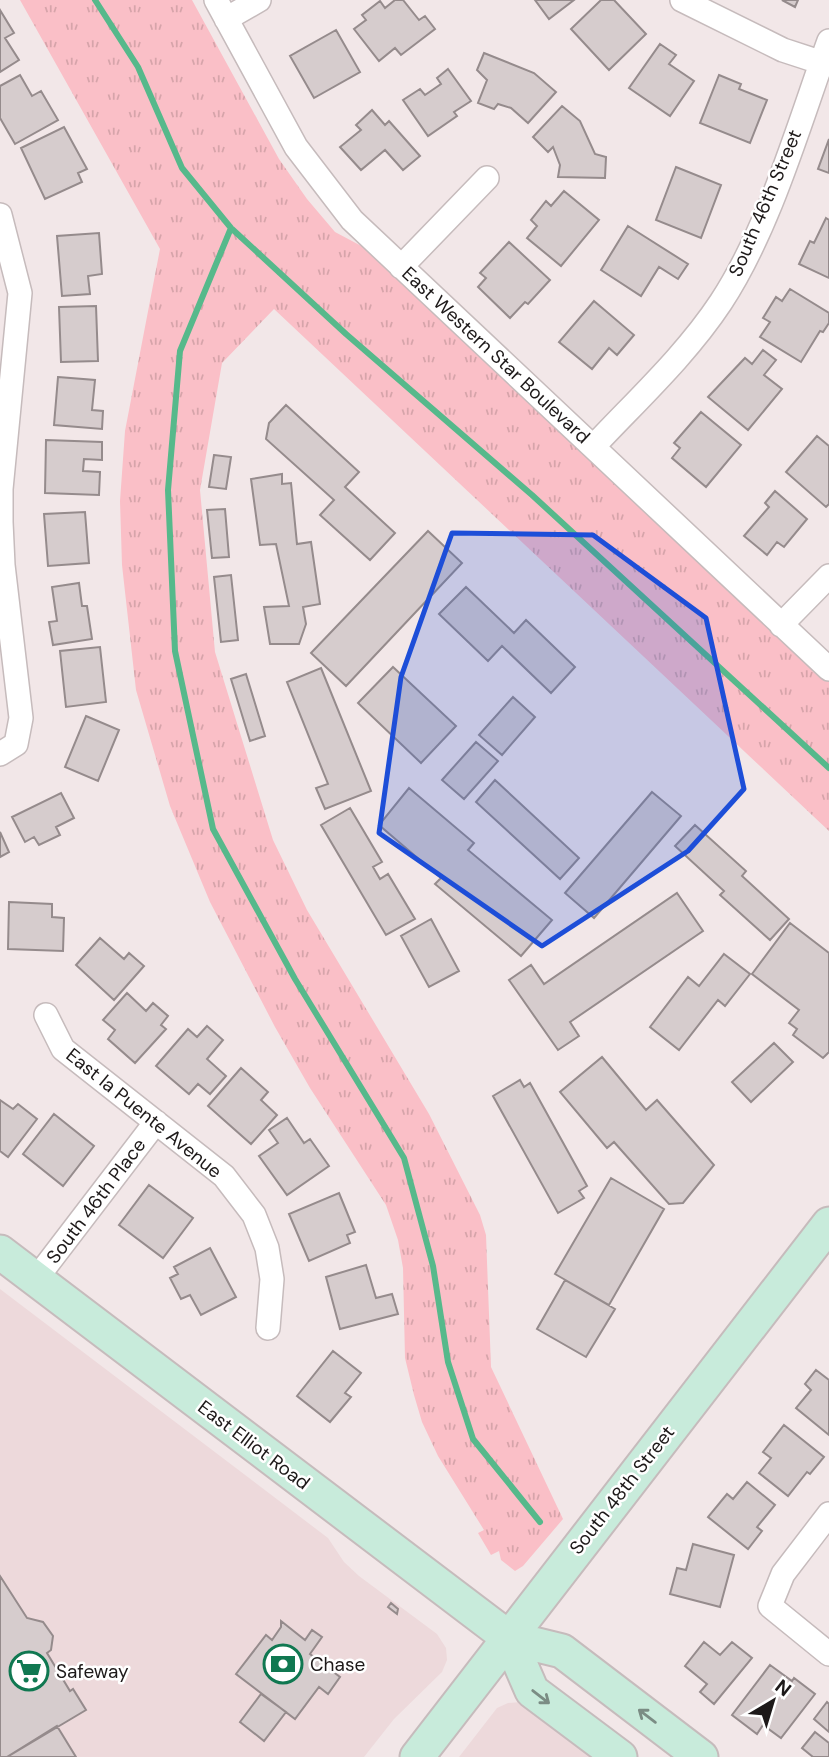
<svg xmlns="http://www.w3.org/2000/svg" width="829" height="1757" viewBox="0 0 829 1757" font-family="'DM Sans',sans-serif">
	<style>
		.built { fill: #edd9db }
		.grass { fill: url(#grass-tufts) }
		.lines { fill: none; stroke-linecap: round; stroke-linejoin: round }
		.stream { stroke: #56b98b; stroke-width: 6 }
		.building { fill: #d6cccd; stroke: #958b8c; stroke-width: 2 }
		.street-casing { stroke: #c6bbbc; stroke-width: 26 }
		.secondary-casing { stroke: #c6bbbc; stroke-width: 37 }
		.street { stroke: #fff; stroke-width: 23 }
		.secondary { stroke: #c8ebdb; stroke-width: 33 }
		.oneway { stroke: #7b8c84 }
		.marked { fill: #1d4ed8; fill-opacity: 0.2; stroke: #1d4ed8; stroke-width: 5; stroke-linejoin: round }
		.labels { text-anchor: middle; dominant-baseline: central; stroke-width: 5; stroke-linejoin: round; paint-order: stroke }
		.street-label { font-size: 19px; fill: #1d1919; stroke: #fff }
		.poi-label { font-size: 19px; fill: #1d1919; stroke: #fff; text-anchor: start }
	</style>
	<defs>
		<pattern id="grass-tufts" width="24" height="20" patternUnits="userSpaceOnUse" patternTransform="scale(1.75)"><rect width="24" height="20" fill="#fabfc7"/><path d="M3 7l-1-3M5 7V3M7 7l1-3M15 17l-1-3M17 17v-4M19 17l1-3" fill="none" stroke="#d6a4aa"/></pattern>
	</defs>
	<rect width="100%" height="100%" fill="#f2e7e8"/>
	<path class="built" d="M0,1289L328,1538L344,1562L359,1576L437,1634L446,1648L447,1660L442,1672L394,1719L364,1757H0Z
		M522,1702L592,1750V1757H459L497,1708L508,1703Z"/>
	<path class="grass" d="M20,0H192L279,159L307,199L335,232L401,267L829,669V831L274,309L222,363L200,490L215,652L273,840L307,910L429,1114L480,1215L486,1235L491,1367L563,1519L523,1566L515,1571L501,1560L499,1551L491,1555L478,1533L484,1530L438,1456L422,1422L414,1395L405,1358L403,1268L398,1240L386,1205L310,1088L275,1027L210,902L170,806L136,690L122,565L120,501L125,431L160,249Z"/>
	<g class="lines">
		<path class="stream" d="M95,0L138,67L182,168L231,228L346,334L532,495L829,768
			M231,228L180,351L168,490L175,651L213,829L295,979L404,1158L433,1266L448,1362L473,1439L540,1522"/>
	</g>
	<path class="building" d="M395,0H403L419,20L425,16L435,29L401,55L395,48L379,61L354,29L366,20L362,15L380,1L385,8Z
		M535,0H574L549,19Z
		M601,0H614L646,34L609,70L571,29Z
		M782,0H798L795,7Z
		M0,10L14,33L5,38L19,60L0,72Z
		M336,30L360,72L314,98L290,56Z
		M660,44L676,55L669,64L694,81L670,116L629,88Z
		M484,53L534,73L556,92L528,123L511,108L498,104L494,109L478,103L487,80L477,70Z
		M448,69L471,101L454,112L457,116L428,136L403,100L420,89L425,95L441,84L437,78Z
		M20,75L32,96L41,91L58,120L15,144L0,118V86Z
		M719,75L741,84L739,89L767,100L750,143L700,123Z
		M562,106L580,121L595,154L606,157L605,178L558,177L560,165L553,147L548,152L533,137Z
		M372,110L385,125L389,121L420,156L403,170L385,150L361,170L340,147L361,130L356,125Z
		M64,127L87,169L78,173L82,182L45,199L21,148Z
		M829,139V173L818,169Z
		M676,167L721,185L701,238L656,220Z
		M564,191L599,220L561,266L527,238L537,226L531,220L546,201L551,206Z
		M826,218L829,220V278L799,264L810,241L814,243Z
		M628,226L688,264L678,279L659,267L641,296L601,270Z
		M99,233L102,274L88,276L90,294L62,296L57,236Z
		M509,242L550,280L528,304L525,302L510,318L478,287L486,278L480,273Z
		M790,289L829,313V323L823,332L820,331L801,362L760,337L770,322L763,318L776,297L782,301Z
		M594,301L634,335L617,355L609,348L592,369L559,342Z
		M96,306L98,361L61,362L59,307Z
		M763,350L776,360L764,375L782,389L748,430L708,397L745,358L752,364Z
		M58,377L95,380L92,410L103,411L102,429L54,425Z
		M286,405L359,472L345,487L395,533L370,560L320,515L334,500L266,439L269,423Z
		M701,412L741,445L706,487L672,458L680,448L674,443Z
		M817,436L829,446V504L826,507L786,472Z
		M46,440L102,442V460L84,459L83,471L100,472L99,495L45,493Z
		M214,455L231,457L226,489L209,487Z
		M282,474V484L291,483L297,544L311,542L320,604L303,607L306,624L299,644H270L264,607L289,606L276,544L260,545L251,479Z
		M775,491L807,519L784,547L777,542L767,555L744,536L769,507L765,503Z
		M225,509L229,557L212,558L207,510Z
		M85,512L89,563L48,566L44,514Z
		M428,531L462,563L346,686L311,653Z
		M231,575L238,640L221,642L214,577Z
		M79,583L82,606H87L92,639L53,645L49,622L57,621L52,587Z
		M466,587L514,633L526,620L575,667L551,693L502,646L488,661L439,614Z
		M100,647L106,702L66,707L60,651Z
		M393,667L456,726L421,763L358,703Z
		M321,668L371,791L325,809L316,788L328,784L287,682Z
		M246,674L265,736L250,741L231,679Z
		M513,697L535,717L502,755L479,735Z
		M86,716L119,730L98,781L65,767Z
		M476,742L498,761L464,799L442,780Z
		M495,780L579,858L560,879L476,802Z
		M409,788L474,843L468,850L552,920L521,956L435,884L441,878L379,825Z
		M652,792L681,816L594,918L565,893Z
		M61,793L74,818L56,827L60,835L39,845L34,837L25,842L12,817Z
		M350,808L382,862L373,867L380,879L388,874L415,919L386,935L321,825Z
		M695,825L746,871L742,876L789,919L770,940L720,895L724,891L675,846Z
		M0,832L9,852L0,857Z
		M677,893L703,931L570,1022L579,1036L558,1050L509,980L531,965L544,984Z
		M9,902L52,904V917L64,918L63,951L8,949Z
		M431,919L459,971L429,987L401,936Z
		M790,923L829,953V1052L823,1058L793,1035L797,1029L789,1023L799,1010L752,974Z
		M100,938L124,959L129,953L144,966L114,1000L76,965Z
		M724,954L750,974L725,1006L718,1000L679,1050L650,1027L688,977L699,986Z
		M127,993L146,1011L153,1003L168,1016L161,1025L166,1029L135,1063L108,1039L115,1030L103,1020Z
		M207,1026L223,1040L207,1059L226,1076L210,1094L198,1084L189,1094L156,1066L188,1029L197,1037Z
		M774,1043L793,1062L751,1102L732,1082Z
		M602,1057L646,1110L657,1100L714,1165L683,1203L669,1204L614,1142L607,1148L560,1092Z
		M241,1068L268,1092L261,1100L277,1115L251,1144L208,1106Z
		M520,1080L524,1087L530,1083L587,1186L579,1191L584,1198L558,1213L493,1096Z
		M0,1100L13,1109L18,1104L37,1119L8,1157L0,1151Z
		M54,1114L94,1146L63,1186L23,1154Z
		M287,1118L304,1143L310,1139L329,1166L287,1195L259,1156L278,1143L269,1130Z
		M611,1178L664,1209L609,1305L555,1274Z
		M149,1185L193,1218L163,1258L119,1225Z
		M339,1193L355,1232L347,1235L350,1243L309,1261L289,1214Z
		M210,1248L236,1297L201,1315L190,1295L181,1299L170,1278L178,1274L174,1267Z
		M366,1265L376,1298L392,1294L398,1314L340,1329L326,1277Z
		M565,1280L615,1309L586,1357L537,1329Z
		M333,1351L361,1373L345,1393L351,1397L330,1422L297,1396Z
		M816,1370L829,1380V1435L796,1408L811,1390L805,1384Z
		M784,1425L824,1457L810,1474L807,1472L788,1496L759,1473L771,1458L763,1452Z
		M747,1482L775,1505L757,1527L762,1531L748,1549L708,1517L727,1494L733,1499Z
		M693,1544L734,1555L720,1607L670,1594L677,1568L686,1570Z
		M0,1576L27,1618L43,1622L53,1636L51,1650L47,1653L70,1691L73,1689L86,1710L7,1757H0Z
		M391,1603L398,1609L397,1614L388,1607Z
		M281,1621L305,1640L312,1630L322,1637L310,1654L340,1677L328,1694L319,1687L295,1719L236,1674L266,1635L272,1640L281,1627Z
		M704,1642L720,1655L732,1642L752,1658L714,1704L700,1692L707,1684L685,1666Z
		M770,1665L792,1681L794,1678L815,1694L781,1738L763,1725L757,1734L732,1715Z
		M261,1694L286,1712L264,1741L240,1722Z
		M827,1702L829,1704V1732L814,1719Z
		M57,1726L76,1757H7Z
		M815,1732L829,1743V1757H813L802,1748Z"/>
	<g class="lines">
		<defs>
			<path id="street" d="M216,0L296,147L352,220L829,669
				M682,0L783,50L829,65
				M226,19L259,0
				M0,215L20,293L1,489V522L3,565L21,718L16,744L0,754
				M401,267L487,178
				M594,446C637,400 686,355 721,302C769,229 799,124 829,41
				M781,625L829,576
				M46,1015L63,1049L224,1176L254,1215L267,1248L272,1279L268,1328
				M36,1279L156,1122
				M829,1514L783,1574L770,1606L829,1654"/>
			<path id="secondary" d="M0,1252L509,1638L562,1651L701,1757
				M509,1638L532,1691L620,1757
				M417,1757L829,1224"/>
		</defs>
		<use href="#street" class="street-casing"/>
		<use href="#secondary" class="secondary-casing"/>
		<use href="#street" class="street"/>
		<use href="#secondary" class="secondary"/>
	</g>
	<defs><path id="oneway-shaft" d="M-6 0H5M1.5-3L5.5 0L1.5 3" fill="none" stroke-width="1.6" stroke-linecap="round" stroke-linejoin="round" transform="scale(1.75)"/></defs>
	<g class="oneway">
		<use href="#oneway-shaft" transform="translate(541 1697) rotate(38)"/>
		<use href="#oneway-shaft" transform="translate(647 1716) rotate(-143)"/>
	</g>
	<path class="marked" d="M452,533L593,535L706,618L744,789L688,851L542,946L379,833L401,677Z"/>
	<defs>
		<symbol id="bank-ring" viewBox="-11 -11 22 22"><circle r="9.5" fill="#fff" stroke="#107851" stroke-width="1.5"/><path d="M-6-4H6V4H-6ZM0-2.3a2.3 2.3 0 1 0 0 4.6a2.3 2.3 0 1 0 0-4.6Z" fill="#107851"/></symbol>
		<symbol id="supermarket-ring" viewBox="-11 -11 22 22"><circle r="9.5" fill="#fff" stroke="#107851" stroke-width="1.5"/><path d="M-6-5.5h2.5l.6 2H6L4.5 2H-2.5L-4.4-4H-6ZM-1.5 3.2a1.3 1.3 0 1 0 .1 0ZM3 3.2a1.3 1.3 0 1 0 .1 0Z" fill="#107851"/></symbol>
	</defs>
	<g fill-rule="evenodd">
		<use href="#bank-ring" x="261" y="1642" width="44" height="44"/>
		<use href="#supermarket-ring" x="7" y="1649" width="44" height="44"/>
	</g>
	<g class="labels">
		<g class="street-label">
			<text transform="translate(765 203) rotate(-67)">South 46th Street</text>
			<text transform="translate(496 355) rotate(43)">East Western Star Boulevard</text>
			<text transform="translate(144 1113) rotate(39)">East la Puente Avenue</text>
			<text transform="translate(96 1201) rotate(-53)">South 46th Place</text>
			<text transform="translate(254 1445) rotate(37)">East Elliot Road</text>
			<text transform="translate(622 1490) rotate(-52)">South 48th Street</text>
		</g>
		<g class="poi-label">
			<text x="310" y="1664">Chase</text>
			<text x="56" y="1671">Safeway</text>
		</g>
	</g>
	<g transform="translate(773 1701) rotate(38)" stroke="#ffffff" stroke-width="5" paint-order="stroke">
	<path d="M0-5L12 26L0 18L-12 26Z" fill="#1d1919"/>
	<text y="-10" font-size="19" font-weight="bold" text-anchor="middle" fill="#1d1919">N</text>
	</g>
</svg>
